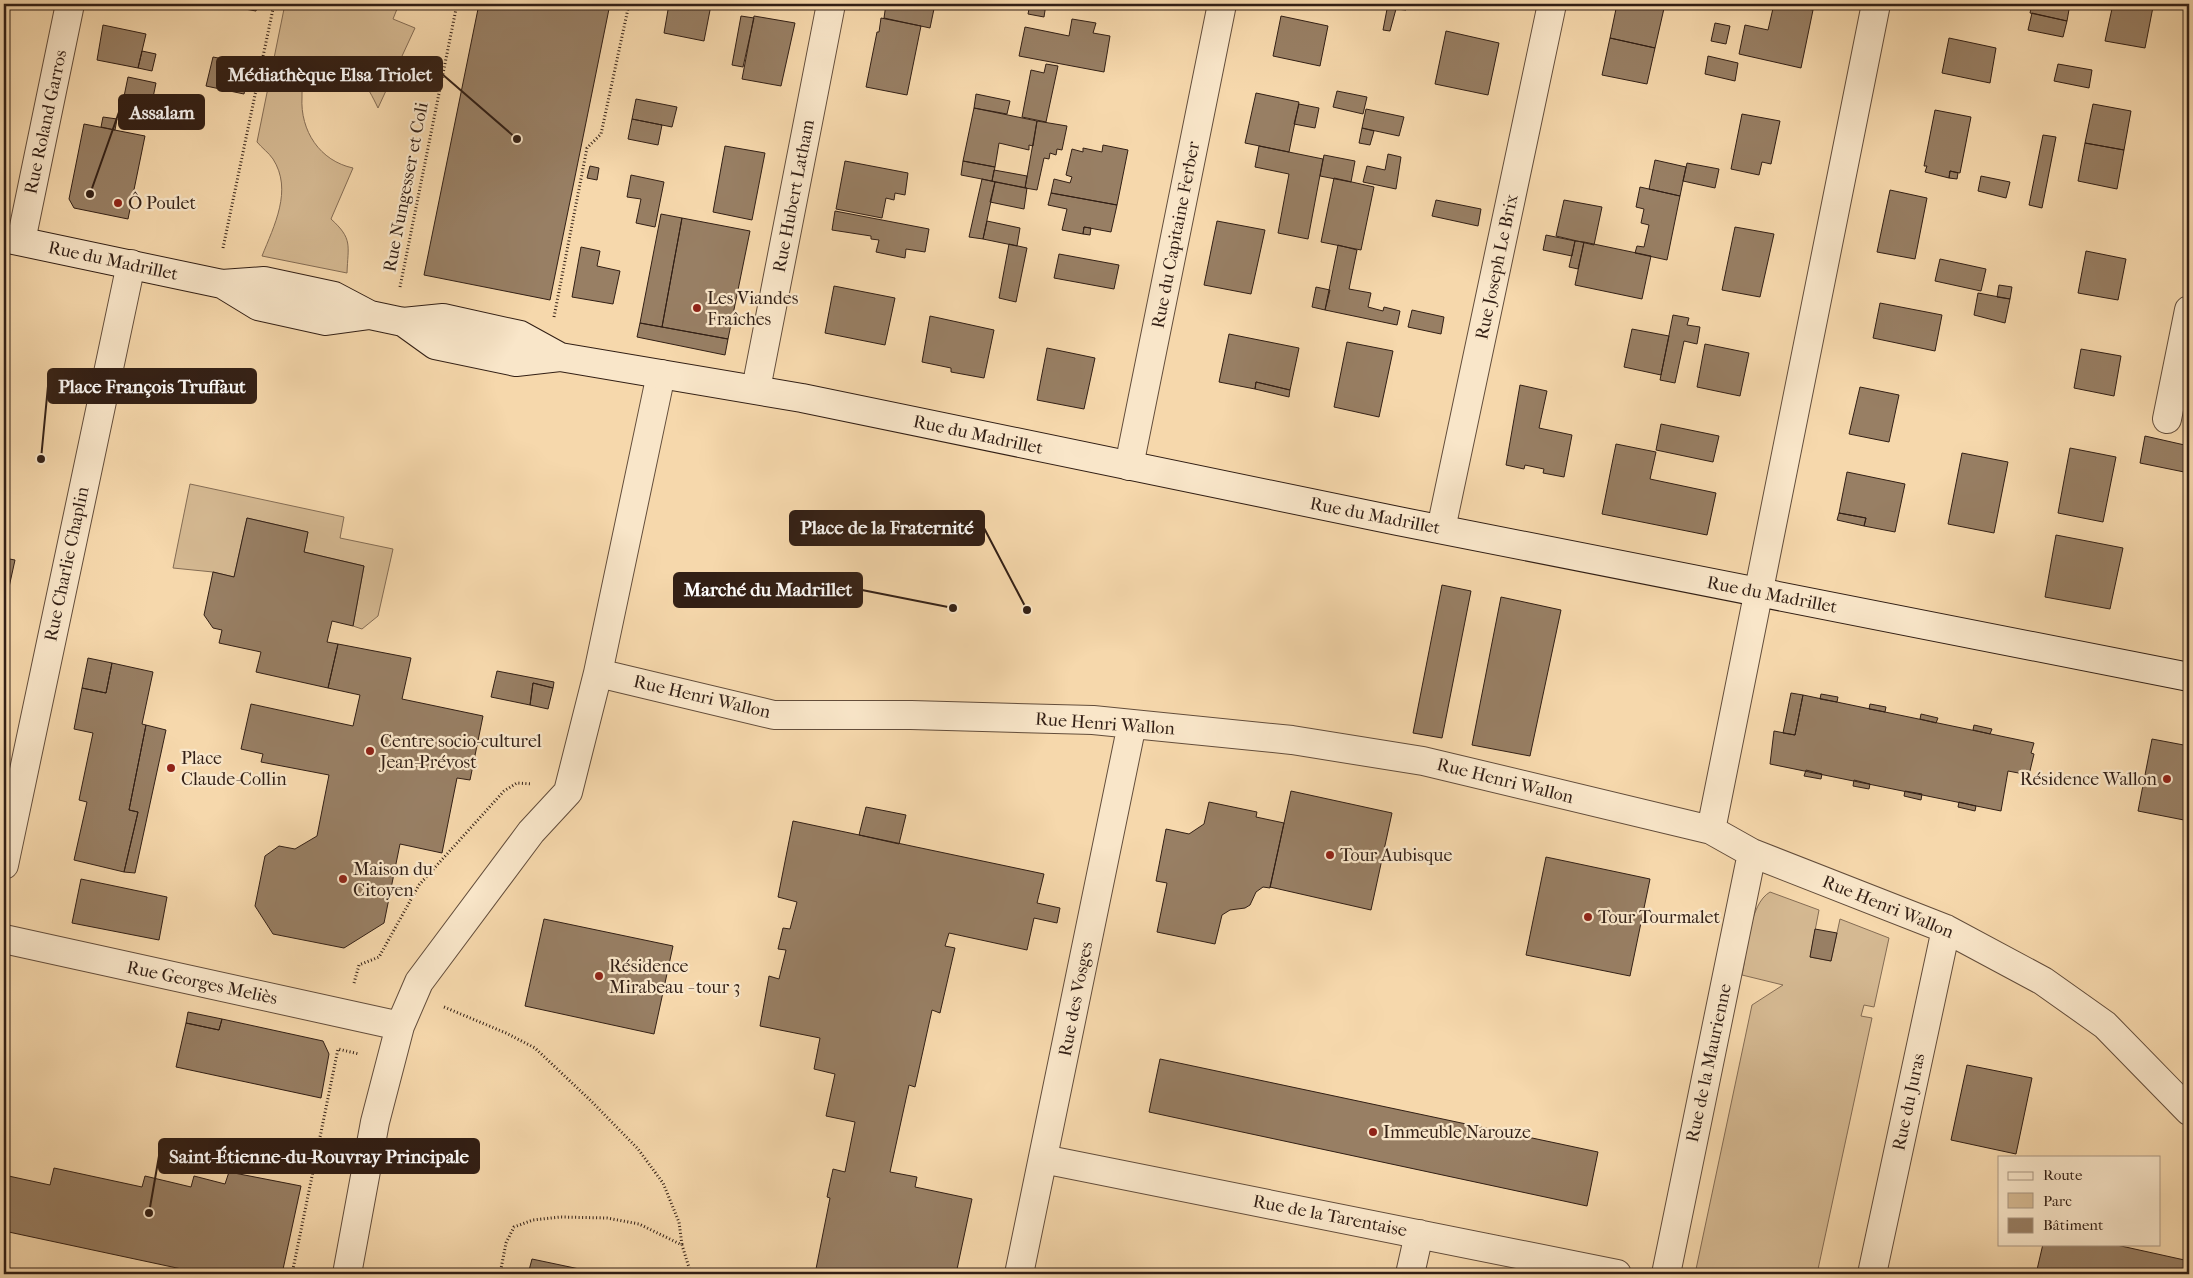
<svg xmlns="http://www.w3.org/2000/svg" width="2193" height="1278" viewBox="0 0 2193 1278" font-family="'IM FELL French Canon',serif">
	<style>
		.green { fill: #d5b992; stroke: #846c54 }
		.building { fill: #987f64; stroke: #321f15 }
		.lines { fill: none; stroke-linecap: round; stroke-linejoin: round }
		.street-casing { stroke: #634d3b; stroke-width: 30 }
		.secondary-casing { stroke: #321f15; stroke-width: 30 }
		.path { stroke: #321f15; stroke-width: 3; stroke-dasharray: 1 2.5; stroke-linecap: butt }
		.street { stroke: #f9e6c9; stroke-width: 28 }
		.secondary { stroke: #f9e6c9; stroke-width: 28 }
		.poi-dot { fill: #8f2418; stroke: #f9e6c9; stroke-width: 2 }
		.labels { text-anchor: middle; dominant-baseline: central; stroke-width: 4.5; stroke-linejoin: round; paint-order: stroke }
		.street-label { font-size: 18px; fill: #321f15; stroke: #f9e6c9 }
		.poi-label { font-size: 18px; fill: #321f15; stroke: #f9e6c9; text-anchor: start }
		.leader { fill: none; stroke: #321f15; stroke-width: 2 }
		.callout-dot { fill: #321f15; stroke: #f9e6c9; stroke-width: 2 }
		.callout { fill: #321f15; stroke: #321f15; stroke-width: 2 }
		.callout-label { font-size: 19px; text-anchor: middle; font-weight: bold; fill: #fff }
	</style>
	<rect width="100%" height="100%" fill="#f6d8ac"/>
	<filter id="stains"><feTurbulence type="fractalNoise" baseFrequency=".004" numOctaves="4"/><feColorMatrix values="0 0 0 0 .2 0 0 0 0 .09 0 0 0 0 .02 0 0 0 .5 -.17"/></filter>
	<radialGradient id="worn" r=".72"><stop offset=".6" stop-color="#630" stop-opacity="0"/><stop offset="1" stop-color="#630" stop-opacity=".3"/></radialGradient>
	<path class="green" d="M285,4H399L393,19L415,28L378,108C368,87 353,58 324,62C317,63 310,69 306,75C302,82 302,89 302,97C300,131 320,161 353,168L331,219C353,239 348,245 347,273L262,256C274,226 293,190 273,159C269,153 262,148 257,142Z
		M190,484L344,517L340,538L393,549L378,616L362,629L353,626L364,566L304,552L308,532L247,518L234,577L213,572L173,568Z
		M1770,892L1819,910L1810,957L1831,961L1840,919L1889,938L1874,1007L1864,1005L1861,1016L1872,1018L1817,1274H1695L1752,1005L1783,985L1742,975C1747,952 1749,904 1770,892Z"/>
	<path class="building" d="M217,4H258L256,11Z
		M479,4H610L550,300L424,275Z
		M669,4L711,5L704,41L664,33Z
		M886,4H935L930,28L884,18Z
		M1030,4H1046L1044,17L1028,14Z
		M1388,4H1408L1406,10L1396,9L1390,31L1383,30Z
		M1617,4H1665L1655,48L1610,38Z
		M1774,4L1813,10L1801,68L1739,54L1745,25L1768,30Z
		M2032,4H2070L2067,21L2030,13Z
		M2113,4H2137L2153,7L2145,48L2105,41Z
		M2032,13L2067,21L2063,37L2028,30Z
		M741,16L754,18L743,67L732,65Z
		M754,16L795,23L781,86L742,79Z
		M1281,16L1328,26L1320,66L1273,56Z
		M881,18L921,26L907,95L866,87L877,32H879Z
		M1072,19L1096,23L1093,33L1110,36L1104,72L1019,56L1025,27L1069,36Z
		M1715,23L1730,26L1726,44L1711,41Z
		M103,25L146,34L138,68L97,60Z
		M1446,31L1499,43L1488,95L1435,84Z
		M1610,38L1655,48L1647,84L1602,75Z
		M1949,38L1996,48L1990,83L1942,73Z
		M142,51L156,54L152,71L138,68Z
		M1708,56L1738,63L1735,81L1705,74Z
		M213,57L239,62L237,71L248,73L244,94L206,86Z
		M1046,64L1058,66L1046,122L1022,117L1031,70L1044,73Z
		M2058,64L2092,70L2089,88L2054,81Z
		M128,77L156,83L149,117L121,111Z
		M1337,91L1367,97L1363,114L1333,107Z
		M1256,93L1299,102L1289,152L1245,143Z
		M976,94L1010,101L1007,114L974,108Z
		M636,99L677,107L672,127L632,119Z
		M1299,104L1319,108L1315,128L1294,124Z
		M2093,104L2131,111L2124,150L2085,143Z
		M974,108L1037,121L1033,146L1029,145V150L999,143L995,167L963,161Z
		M1366,109L1404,117L1399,136L1362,128Z
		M1935,110L1971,117L1960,173L1950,171L1949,178L1925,172L1927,166H1924Z
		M1742,114L1780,121L1771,164L1762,162L1759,175L1731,169Z
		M103,117L117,119L115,130L101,127Z
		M632,119L662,125L658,145L628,139Z
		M1037,121L1067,126L1062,150L1057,149L1056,155L1050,153L1049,159L1044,158L1037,190L1025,188Z
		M84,124L145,136L128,219L74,208L69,199Z
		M1362,128L1374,131L1370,145L1359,143Z
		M2043,135L2056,137L2042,208L2029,205Z
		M2085,143L2124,150L2117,189L2078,181Z
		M1103,145L1128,150L1117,205L1051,193L1054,179L1070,183L1072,177L1066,175L1072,149L1083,152V148L1102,152Z
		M725,146L765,153L752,220L713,212Z
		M1259,146L1323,159L1308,239L1278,233L1289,174L1255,167Z
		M1388,154L1401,157L1396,189L1363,182L1367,166L1385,170Z
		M1324,155L1355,161L1351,182L1320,176Z
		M1655,160L1686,167L1680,196L1649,189Z
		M845,161L908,173L905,195L895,193L894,200L886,198L882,218L836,209Z
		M963,161L995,167L992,181L961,175Z
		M1687,163L1719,169L1715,188L1683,181Z
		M590,166L599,168L597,180L587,178Z
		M994,170L1027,176L1025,188L992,181Z
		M1950,171L1958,173L1957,179L1949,178Z
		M631,175L664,182L655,227L636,223L641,199L627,197Z
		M1981,176L2010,182L2006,198L1978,191Z
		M1334,178L1374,187L1361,250L1321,242Z
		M982,179L995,182L983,239L969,237Z
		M995,182L1027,188L1024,209L990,202Z
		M1640,187L1680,196L1667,260L1635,253L1637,246L1644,247L1649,225L1641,223L1644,209L1636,207Z
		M1890,190L1927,198L1915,259L1877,252Z
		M1051,193L1117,205L1111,232L1084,227L1083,234L1062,230L1067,209L1048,205Z
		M1436,200L1481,209L1478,226L1432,216Z
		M1564,200L1602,207L1594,245L1556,236Z
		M835,211L929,229L925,252L906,249L905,258L876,252L879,240L871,239V236L832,230Z
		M661,214L682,218L662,327L640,323Z
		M682,218L750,231L728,339L662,327Z
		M987,221L1020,228L1017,246L983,239Z
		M1217,221L1265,230L1251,294L1204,285Z
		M1084,227L1091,228L1090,235L1083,234Z
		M1735,227L1774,234L1760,297L1722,290Z
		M1546,235L1575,241L1572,256L1543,250Z
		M1575,241L1584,242L1578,269L1569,267Z
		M1584,242L1651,256L1642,299L1575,285Z
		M1009,244L1027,248L1016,302L999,298Z
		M1338,245L1357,250L1349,289L1371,293L1368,307L1383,311L1384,307L1400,311L1397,325L1325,310Z
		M581,247L600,251L597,266L620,271L613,304L572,297Z
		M2086,251L2126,259L2118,300L2078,293Z
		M1059,254L1119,265L1114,289L1054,278Z
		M1940,259L1986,269L1981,291L1935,281Z
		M1999,285L2012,287L2010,299L1997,297Z
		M834,286L895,298L885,345L825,333Z
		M1316,287L1330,290L1325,310L1312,307Z
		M1978,293L2010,299L2005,323L1974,315Z
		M1880,303L1942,315L1935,351L1873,338Z
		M1412,310L1444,317L1441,334L1408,327Z
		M1673,315L1689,318L1687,325L1700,327L1697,344L1684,341L1675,383L1660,380Z
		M930,316L994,330L984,378L951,372V368L922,362Z
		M640,323L728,339L725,355L637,337Z
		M1632,329L1669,336L1661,375L1624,367Z
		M1229,334L1299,348L1290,390L1256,382L1255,389L1219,382Z
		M1347,342L1393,351L1379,417L1334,407Z
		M1705,344L1749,353L1740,396L1697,387Z
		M1047,348L1095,358L1084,409L1037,400Z
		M2081,349L2121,356L2114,396L2074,388Z
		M1256,382L1290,390L1289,397L1255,389Z
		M1520,385L1547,391L1539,428L1572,435L1564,477L1543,473L1544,469L1525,465L1524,469L1506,465Z
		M1860,387L1899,395L1889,442L1849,434Z
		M1661,424L1719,436L1713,462L1656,450Z
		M2145,436L2189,446V473L2140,463Z
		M1616,444L1656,452L1650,479L1716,493L1707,535L1602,514Z
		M2070,448L2116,457L2103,522L2058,513Z
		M1962,453L2008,462L1994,533L1948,524Z
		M1847,472L1905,484L1895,532L1864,526L1866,518L1839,513Z
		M1839,513L1866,518L1864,526L1837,520Z
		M247,518L308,532L304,552L364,566L353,626L332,621L327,642L338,644L328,688L256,672L261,652L219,643L222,630L213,628L204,615L213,572L234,577Z
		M2056,535L2123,548L2110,609L2045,597Z
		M4,558L15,560L4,610Z
		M1442,585L1471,591L1442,738L1413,733Z
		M1501,597L1561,610L1530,756L1472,745Z
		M338,644L411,658L402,699L483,716L470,780L457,778L442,853L400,844L384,923L344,948L273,934L255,906L265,856L279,846L295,849L317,836L329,775L261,762L263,754L241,749L251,704L353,726L360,695L328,688Z
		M88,658L112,663L106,693L82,688Z
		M112,663L153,672L142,724L146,725L129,810L138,812L124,872L74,860L87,802L79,800L93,733L74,729L82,688L106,693Z
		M497,671L554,682L553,688L533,683L530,705L491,697Z
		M533,683L553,688L548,709L530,705Z
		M1791,693L1803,695L1795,735L1783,733Z
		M1821,694L1838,697L1837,702L1820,699Z
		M1803,695L2034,743L2031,753L2034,754L2029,775L2008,771L2001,811L1770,764L1774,731L1795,735Z
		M1870,704L1886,707L1885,712L1869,709Z
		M1921,714L1938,718L1936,723L1920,719Z
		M146,725L166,730L135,873L124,872L138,812L129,810Z
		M1974,725L1992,729L1990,734L1973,730Z
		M2152,739L2189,746V821L2138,811Z
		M1806,770L1822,774L1821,779L1804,776Z
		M1854,780L1870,784L1869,789L1853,786Z
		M1291,791L1392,813L1371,910L1270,887Z
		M1905,791L1922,794L1921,800L1904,796Z
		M1209,802L1257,812L1256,817L1284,823L1270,888L1263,887L1256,892L1250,905L1245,908L1230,910L1222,915L1215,944L1157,932L1167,883L1156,881L1166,829L1189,834L1204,824Z
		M1959,802L1976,806L1975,811L1958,807Z
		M866,807L906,815L899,844L859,835Z
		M793,821L1044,874L1037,903L1060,908L1057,923L1034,918L1027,950L949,933L945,946L955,948L940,1013L932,1010L915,1087L909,1085L890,1172L917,1177L915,1187L972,1199L956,1274H815L830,1198L827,1197L833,1169L845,1172L855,1122L826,1116L835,1074L814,1069L820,1038L760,1026L769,976L779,979L786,950L778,949L783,928L790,929L797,902L778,897Z
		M1546,857L1650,879L1630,976L1526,955Z
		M81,879L167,897L159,940L72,923Z
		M544,919L673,946L654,1034L525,1006Z
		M1815,929L1837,933L1831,961L1810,957Z
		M188,1012L222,1019L219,1030L186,1023Z
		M222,1019L323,1041L329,1054L321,1098L176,1067L186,1023L219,1030Z
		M1160,1059L1598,1152L1587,1206L1149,1112Z
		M1967,1065L2032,1078L2016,1154L1951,1140Z
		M54,1168L142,1187L145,1176L191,1187L194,1176L225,1184L229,1172L301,1186L282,1274H205L4,1231V1175L50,1185Z
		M2043,1244H2112L2189,1261V1274H2036Z
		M532,1259L603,1274H528Z
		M1915,1270L1933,1274H1914Z"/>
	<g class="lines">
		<defs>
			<path id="street" d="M21,241L70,4
				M756,389L831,4
				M2167,419L2189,310
				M1129,466L1222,4
				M1441,529L1552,4
				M598,673L661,374
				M1711,830L1876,4
				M4,865L131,264
				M4,939L400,1026
				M1043,1159L1617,1274
				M347,1274L375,1122L400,1026L419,982L531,832L568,792L598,673L774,715H911L1093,720L1292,740L1423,761L1711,830L1752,853L1946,929L2043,981L2105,1025L2189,1111
				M1019,1274L1132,724
				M1410,1274L1419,1234
				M1666,1274L1752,853
				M1872,1274L1946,929"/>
			<path id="secondary" d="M4,238L222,284L264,281L334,296L370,315L403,322L443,318L520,335L560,357L802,398L1398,521L2189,677
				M222,284L258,306L326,321L370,315
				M403,322L435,345L516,362L560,357"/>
		</defs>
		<use href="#street" class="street-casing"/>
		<use href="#secondary" class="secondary-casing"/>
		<path class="path" d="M223,248L274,4
			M400,287L457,4
			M554,317L587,148L601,134L629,4
			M354,983L359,965L379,957L419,885L504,791L517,783L532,784
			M444,1007L506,1033L535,1048L589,1099L638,1149L663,1183L679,1222L682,1245
			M292,1274L338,1049L359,1054
			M500,1274L506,1243L514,1227L533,1220L560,1217L607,1218L639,1224L682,1245L691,1274"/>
		<use href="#street" class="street"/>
		<use href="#secondary" class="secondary"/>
	</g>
	<g class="poi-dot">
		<circle cx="118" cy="203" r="5"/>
		<circle cx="697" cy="308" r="5"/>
		<circle cx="370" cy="751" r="5"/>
		<circle cx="171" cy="768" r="5"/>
		<circle cx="2167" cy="779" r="5"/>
		<circle cx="1330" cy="855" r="5"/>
		<circle cx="343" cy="879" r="5"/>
		<circle cx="1588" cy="917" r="5"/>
		<circle cx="599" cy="976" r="5"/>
		<circle cx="1373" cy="1132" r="5"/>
	</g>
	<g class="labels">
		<g class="street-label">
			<text transform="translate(46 122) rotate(-78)">Rue Roland Garros</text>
			<text transform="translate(406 187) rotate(-79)">Rue Nungesser et Coli</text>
			<text transform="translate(794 196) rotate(-79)">Rue Hubert Latham</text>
			<text transform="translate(1176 235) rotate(-79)">Rue du Capitaine Ferber</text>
			<text transform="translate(113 261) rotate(12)">Rue du Madrillet</text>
			<text transform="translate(1497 267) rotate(-78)">Rue Joseph Le Brix</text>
			<text transform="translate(978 435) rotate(12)">Rue du Madrillet</text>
			<text transform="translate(1375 516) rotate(11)">Rue du Madrillet</text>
			<text transform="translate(67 564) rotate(-78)">Rue Charlie Chaplin</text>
			<text transform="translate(1772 595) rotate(11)">Rue du Madrillet</text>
			<text transform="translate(702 697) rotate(13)">Rue Henri Wallon</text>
			<text transform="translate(1105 724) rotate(4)">Rue Henri Wallon</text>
			<text transform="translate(1505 781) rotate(14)">Rue Henri Wallon</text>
			<text transform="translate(1888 907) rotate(22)">Rue Henri Wallon</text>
			<text transform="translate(202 983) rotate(12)">Rue Georges Meliès</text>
			<text transform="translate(1076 999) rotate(-79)">Rue des Vosges</text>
			<text transform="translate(1709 1063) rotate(-78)">Rue de la Maurienne</text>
			<text transform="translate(1909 1102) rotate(-78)">Rue du Juras</text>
			<text transform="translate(1330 1216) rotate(11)">Rue de la Tarentaise</text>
		</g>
		<g class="poi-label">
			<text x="128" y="203">Ô Poulet</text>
			<text x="707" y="298">Les Viandes<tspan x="707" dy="21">Fraîches</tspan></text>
			<text x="380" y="741">Centre socio-culturel<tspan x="380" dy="21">Jean-Prévost</tspan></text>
			<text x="181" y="758">Place<tspan x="181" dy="21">Claude-Collin</tspan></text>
			<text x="2157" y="779" text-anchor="end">Résidence Wallon</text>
			<text x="1340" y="855">Tour Aubisque</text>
			<text x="353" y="869">Maison du<tspan x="353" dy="21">Citoyen</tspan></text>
			<text x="1598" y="917">Tour Tourmalet</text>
			<text x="609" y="966">Résidence<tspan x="609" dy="21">Mirabeau - tour 3</tspan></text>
			<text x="1383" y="1132">Immeuble Narouze</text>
		</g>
	</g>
	<path class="leader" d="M517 139L442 74M90 194L119 112M41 459L48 386M1027 610L984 528M953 608L862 590M149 1213L159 1156"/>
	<g class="callout-dot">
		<circle cx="517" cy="139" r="5"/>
		<circle cx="90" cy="194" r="5"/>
		<circle cx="41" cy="459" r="5"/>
		<circle cx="1027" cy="610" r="5"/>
		<circle cx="953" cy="608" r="5"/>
		<circle cx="149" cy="1213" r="5"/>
	</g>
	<g class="callout">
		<rect x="217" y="57" width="225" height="34" rx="5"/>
		<rect x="119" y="95" width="85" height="34" rx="5"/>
		<rect x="48" y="369" width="208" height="34" rx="5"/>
		<rect x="790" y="511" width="194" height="34" rx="5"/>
		<rect x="674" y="573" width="188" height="34" rx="5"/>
		<rect x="159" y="1139" width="320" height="34" rx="5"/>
	</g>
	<g class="callout-label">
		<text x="330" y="81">Médiathèque Elsa Triolet</text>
		<text x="162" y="119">Assalam</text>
		<text x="152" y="393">Place François Truffaut</text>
		<text x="887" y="534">Place de la Fraternité</text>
		<text x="768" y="596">Marché du Madrillet</text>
		<text x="319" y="1163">Saint-Étienne-du-Rouvray Principale</text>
	</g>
	<rect width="2193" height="1278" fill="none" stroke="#f6d8ac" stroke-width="20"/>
	<rect x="5" y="5" width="2183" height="1268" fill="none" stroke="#321f15" stroke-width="2.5"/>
	<rect x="10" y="10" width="2173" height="1258" fill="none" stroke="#321f15"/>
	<rect x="1998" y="1156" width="162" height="90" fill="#f9e6c9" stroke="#a99681"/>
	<rect x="2008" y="1172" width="25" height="8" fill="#f9e6c9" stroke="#a99681"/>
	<text x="2043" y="1180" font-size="15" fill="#321f15">Route</text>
	<rect x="2008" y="1193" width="25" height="15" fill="#d5b992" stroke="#a99681"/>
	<text x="2043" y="1206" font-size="15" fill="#321f15">Parc</text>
	<rect x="2008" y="1218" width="25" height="15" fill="#987f64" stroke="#a99681"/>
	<text x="2043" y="1230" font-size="15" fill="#321f15">Bâtiment</text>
	<rect width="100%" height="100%" filter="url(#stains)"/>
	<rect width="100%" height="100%" fill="url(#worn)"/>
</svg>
